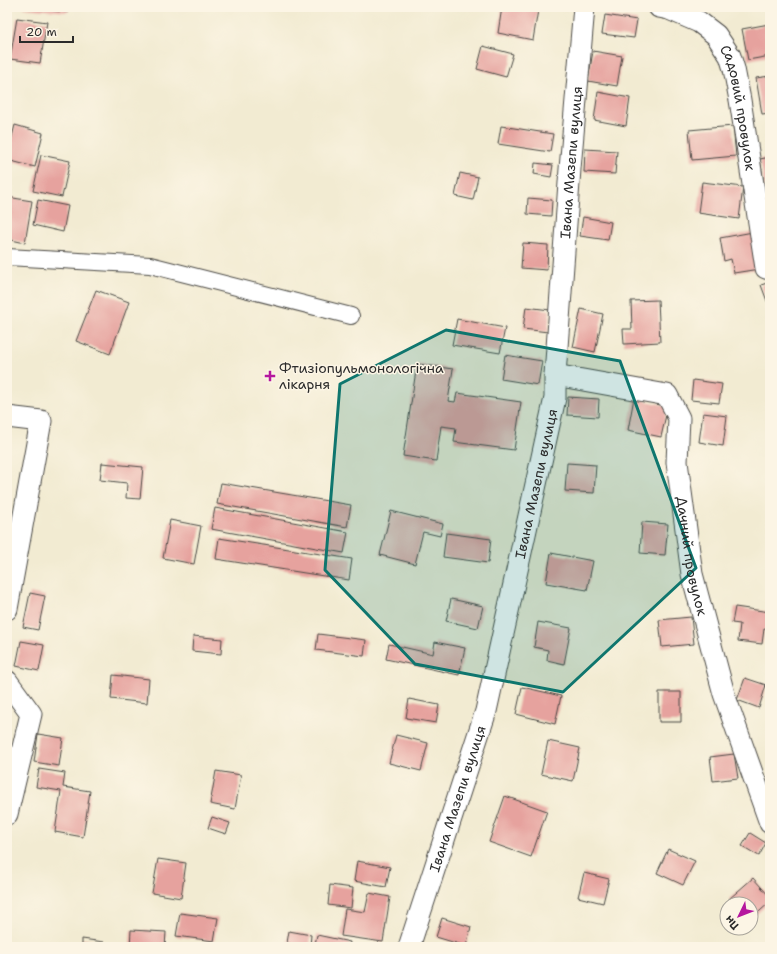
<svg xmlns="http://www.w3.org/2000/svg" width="777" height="954" viewBox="0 0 777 954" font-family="'Shantell Sans',sans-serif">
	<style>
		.building { fill: #e6a29e }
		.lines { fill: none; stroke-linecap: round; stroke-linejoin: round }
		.pedestrian-casing { stroke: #494844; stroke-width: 18 }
		.minor-casing { stroke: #494844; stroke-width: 23 }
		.pedestrian { stroke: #fff; stroke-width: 16 }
		.minor { stroke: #fff; stroke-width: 21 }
		.marked { fill: #0f766e; fill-opacity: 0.2; stroke: #0f766e; stroke-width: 3; stroke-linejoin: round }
		.poi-dot { fill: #b5179e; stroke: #fcf5e5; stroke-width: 1.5 }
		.labels { text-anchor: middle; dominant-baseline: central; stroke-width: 3; stroke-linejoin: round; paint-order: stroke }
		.street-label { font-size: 14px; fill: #2b2b2b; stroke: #fcf5e5 }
		.poi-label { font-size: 14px; fill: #2b2b2b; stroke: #fcf5e5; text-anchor: start }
	</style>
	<rect width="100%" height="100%" fill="#fcf5e5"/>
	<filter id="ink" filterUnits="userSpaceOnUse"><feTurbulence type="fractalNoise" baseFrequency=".025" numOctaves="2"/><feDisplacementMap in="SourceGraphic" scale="8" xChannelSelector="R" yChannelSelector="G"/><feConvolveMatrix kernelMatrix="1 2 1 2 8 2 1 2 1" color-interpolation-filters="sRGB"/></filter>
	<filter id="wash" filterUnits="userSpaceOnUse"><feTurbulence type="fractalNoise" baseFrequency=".012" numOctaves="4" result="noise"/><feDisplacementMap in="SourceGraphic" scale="16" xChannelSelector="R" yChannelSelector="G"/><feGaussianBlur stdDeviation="0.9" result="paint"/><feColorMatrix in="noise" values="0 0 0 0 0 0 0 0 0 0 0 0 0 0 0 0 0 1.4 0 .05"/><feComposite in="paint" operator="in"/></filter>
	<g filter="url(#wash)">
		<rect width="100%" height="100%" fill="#f2ebd2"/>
		<g id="blocks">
			<path class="building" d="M24,7H69L68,12L24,8Z
				M502,7H521L538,10L533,40L498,33Z
				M605,15L637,20L634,38L602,34Z
				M17,18L47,22L40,63L10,59Z
				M769,24L770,29V56L748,60L742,29Z
				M483,46L513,54L506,77L477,69Z
				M593,51L622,56L617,86L588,81Z
				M770,76V113L762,114L756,78Z
				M598,92L630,98L626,126L594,120Z
				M15,125L43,133L35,167L7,160V156Z
				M501,126L553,134L550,152L498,144Z
				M733,126L736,156L692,160L689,130Z
				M585,149L617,151L615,174L584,172Z
				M41,155L70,161L62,197L33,191Z
				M770,157V194L766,195L760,159Z
				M535,163L553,165L551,177L534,174Z
				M460,173L478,177L473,200L455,196Z
				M702,182L743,187L739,219L698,213Z
				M7,197L32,201L25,243L7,239Z
				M528,198L552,200L551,216L527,214Z
				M38,200L68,206L63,232L33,225Z
				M583,217L611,222L608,240L580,236Z
				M753,232L759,269L734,273L731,259L724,261L720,238Z
				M523,243L548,245L547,270L521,268Z
				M770,282V309L761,285Z
				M96,290L129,302L110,354L76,341Z
				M658,300L660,342L624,344L623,329H632L631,301Z
				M526,307L550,310L548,332L523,329Z
				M581,309L603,314L595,352L573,347Z
				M457,319L505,328L500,353L452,345Z
				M505,355L542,361L538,385L501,379Z
				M417,364L453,369L448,401L455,402L457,393L521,402L514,450L454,442L456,428L441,426L436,461L403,456Z
				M693,380L722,384L719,403L691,400Z
				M568,397L599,399L598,417L567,415Z
				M634,398L668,406L661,437L628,430Z
				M703,413L727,416L723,446L699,442Z
				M102,463L143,467L140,499L126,498L127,483L100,480Z
				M567,463L596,465L594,493L565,491Z
				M221,483L351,505L347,527L217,504Z
				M215,508L348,532L344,553L211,529Z
				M391,511L443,524L440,536L423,532L415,564L380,555Z
				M170,520L201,526L194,564L163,558Z
				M642,522L668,524L665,555L640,553Z
				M446,533L491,539L488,563L443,557Z
				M219,538L352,559L349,580L216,559Z
				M551,553L593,561L587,590L546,583Z
				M30,593L45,596L38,630L23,627Z
				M451,599L483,606L478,628L446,621Z
				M735,607L770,612V630L764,629L762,644L738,641L740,624L732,623Z
				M691,617L694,644L662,647L659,620Z
				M538,622L571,628L564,664L547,660L548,650L534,647Z
				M318,634L366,640L364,656L316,650Z
				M193,636L222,639L221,654L192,651Z
				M21,641L44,645L39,671L16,666Z
				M435,642L465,648L459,675L386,659L389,644L433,654Z
				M113,675L149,679L147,703L111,699Z
				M745,678L766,685L759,708L737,700Z
				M522,687L561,696L555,724L516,714Z
				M659,692H681V722H659Z
				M409,699L439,705L436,723L406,718Z
				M38,734L63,738L59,766L34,762Z
				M396,735L428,743L421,771L389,763Z
				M548,741L580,748L573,781L541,774Z
				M734,754L738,778L713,781L710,757Z
				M39,769L65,773L63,787L90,791L83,837L55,832L61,791L36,787Z
				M216,771L241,775L235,809L210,804Z
				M505,796L547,811L531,857L489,842Z
				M212,817L230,823L226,834L208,828Z
				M750,833L766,843L759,856L742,846Z
				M668,849L695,861L683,885L657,873Z
				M158,859L186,863L181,898L152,893Z
				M357,861L390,867L386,887L354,881Z
				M584,873L609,879L603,903L578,897Z
				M753,878L770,897V902L751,919V904H734L729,899Z
				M330,885L353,888L351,908L328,905Z
				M369,893L390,897L383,942L341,936L345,909L365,912Z
				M180,913L218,918L214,941L176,936Z
				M442,918L471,927L466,946L436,937Z
				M131,930L166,932L165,947H130Z
				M289,931L311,935L310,946L287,943Z
				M317,935L350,942L349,947H327L315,944Z
				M82,939L104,942L103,947H82Z"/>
		</g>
	</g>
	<g filter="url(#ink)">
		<use href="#blocks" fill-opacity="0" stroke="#494844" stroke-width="1"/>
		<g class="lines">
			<defs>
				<path id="pedestrian" d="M7,257L150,265L351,316"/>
				<g id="minor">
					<path id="s1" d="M659,7L669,9L699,22L716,35L730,56L734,69L740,100L766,268L770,269"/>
					<path id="s2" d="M555,375L667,395L679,418L677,462L692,574L724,694L770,823"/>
					<path d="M7,417L41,421L7,609"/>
					<path d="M7,681L31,714L7,814"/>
					<path id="s3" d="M409,947L486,711L555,398V375L570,169L584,7"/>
				</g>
			</defs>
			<use href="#pedestrian" class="pedestrian-casing"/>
			<use href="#minor" class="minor-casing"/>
			<use href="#pedestrian" class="pedestrian"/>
			<use href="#minor" class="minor"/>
		</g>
	</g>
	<path class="marked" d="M446,330L620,361L696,568L563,692L415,664L325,570L340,384Z"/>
	<path class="poi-dot" d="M268 370h4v4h4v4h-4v4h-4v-4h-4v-4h4z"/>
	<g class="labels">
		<g class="street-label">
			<text stroke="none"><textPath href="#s1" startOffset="142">Садовий провулок</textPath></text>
			<text stroke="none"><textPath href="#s3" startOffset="805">Івана Мазепи вулиця</textPath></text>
			<text stroke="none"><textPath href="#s3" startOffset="481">Івана Мазепи вулиця</textPath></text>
			<text stroke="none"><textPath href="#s2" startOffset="279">Дачний провулок</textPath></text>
			<text stroke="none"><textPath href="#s3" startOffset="156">Івана Мазепи вулиця</textPath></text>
		</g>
		<g class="poi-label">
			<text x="279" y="368">Фтизіопульмонологічна<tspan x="279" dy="16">лікарня</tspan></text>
		</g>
	</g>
	<rect width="777" height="954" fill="none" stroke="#fcf5e5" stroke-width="24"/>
	<g transform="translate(739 916) rotate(227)"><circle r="19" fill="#fcf5e5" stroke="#a8a49b"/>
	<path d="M0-3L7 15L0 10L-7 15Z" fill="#b5179e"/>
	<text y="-6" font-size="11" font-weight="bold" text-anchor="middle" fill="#2b2b2b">Пн</text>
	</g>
	<path d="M20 36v6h53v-6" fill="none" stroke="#2b2b2b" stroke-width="2"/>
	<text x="26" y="36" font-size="12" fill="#2b2b2b" stroke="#fcf5e5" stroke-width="3" paint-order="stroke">20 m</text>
</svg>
